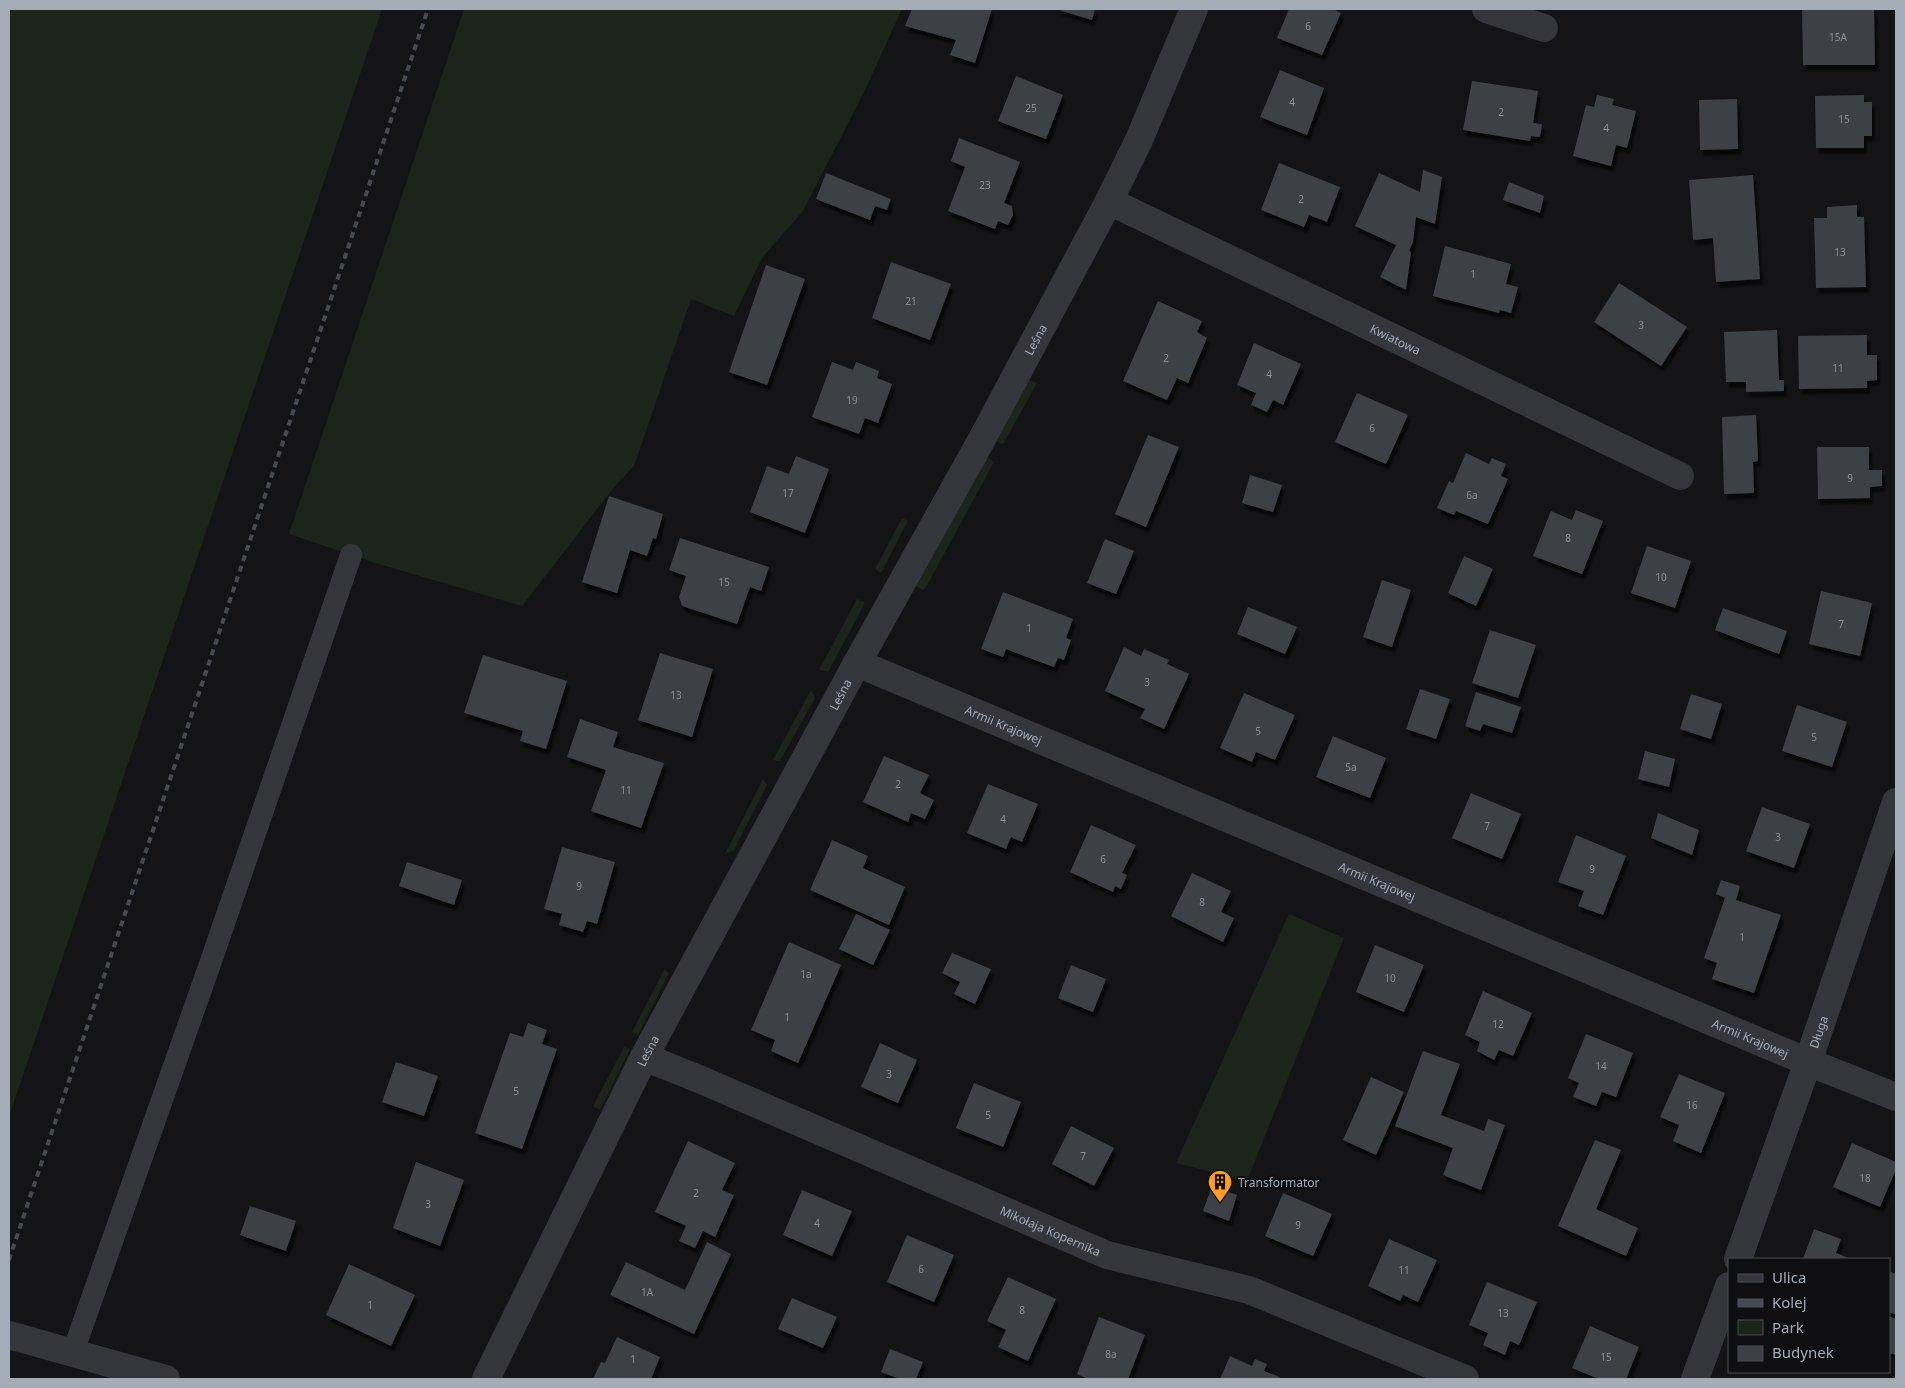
<svg xmlns="http://www.w3.org/2000/svg" width="1905" height="1388" viewBox="0 0 1905 1388" font-family="'Noto Sans',sans-serif">
	<style>
		.green { fill: #1c241c }
		.building { fill: #3e3f44; filter: url(#shadow) }
		.lines { fill: none; stroke-linecap: round; stroke-linejoin: round }
		.lane { stroke: #35363b; stroke-width: 22 }
		.street { stroke: #35363b; stroke-width: 28 }
		.rail { stroke: #474b51; stroke-width: 4; stroke-dasharray: 6 5; stroke-linecap: butt }
		.labels { text-anchor: middle; dominant-baseline: central; stroke-width: 4; stroke-linejoin: round; paint-order: stroke }
		.number-label { font-size: 10px; fill: #8a919b }
		.street-label { font-size: 12px; fill: #a4acb8; stroke: #0f0f11 }
		.poi-label { font-size: 12px; fill: #a4acb8; stroke: #0f0f11; text-anchor: start }
	</style>
	<defs>
		<filter id="shadow"><feDropShadow dx="3" dy="5.5" stdDeviation="1" flood-color="#0009"/></filter>
	</defs>
	<rect width="100%" height="100%" fill="#141416"/>
	<path class="green" d="M9,9H382L9,1117Z
		M464,9H902L864,92L803,211L762,258L734,316L691,299L634,466L615,486L522,606L372,562L289,534Z
		M1029,380L1037,383L1004,443L1001,444L996,441Z
		M986,456L994,462L925,589L923,590L914,585Z
		M902,518L908,521L881,573L875,569Z
		M857,599L865,603L828,672L819,670Z
		M811,690L815,698L780,761L773,760Z
		M763,779L767,785L734,850L725,854Z
		M1289,914L1344,938L1247,1181L1176,1163Z
		M664,970L669,973L638,1035L632,1032Z
		M624,1047L630,1049L600,1110L593,1106Z"/>
	<path class="building" d="M912,9H992L975,63L950,55L956,40L905,26Z
		M1055,9H1095L1092,20Z
		M1289,9H1333L1341,13L1322,55L1277,38Z
		M1802,9H1874L1875,65H1803Z
		M1280,70L1324,88L1307,135L1260,117Z
		M1016,76L1063,95L1046,139L998,121Z
		M1472,81L1538,91L1533,123L1542,124L1540,137L1531,136L1530,141L1463,130Z
		M1597,95L1614,99L1612,105L1636,111L1627,148L1616,145L1611,166L1573,156L1586,105L1594,107Z
		M1864,95V102H1872V136H1864V148H1816L1815,96Z
		M1737,99L1738,149L1700,150L1699,100Z
		M959,138L1020,162L1004,203L1012,206L1013,215L1008,225L998,221L995,229L948,211L965,167L951,161Z
		M1279,163L1340,187L1327,222L1309,215L1304,227L1261,210Z
		M1423,170L1442,177L1435,224L1416,217L1413,242L1409,251L1411,252L1406,290L1380,277L1396,245L1355,226L1379,173L1420,192Z
		M826,173L891,199L887,210L875,206L870,220L816,199Z
		M1753,175L1760,279L1716,282L1713,238L1693,240L1689,180Z
		M1509,182L1544,196L1540,213L1503,200Z
		M1857,205V217H1864L1866,287L1816,288L1814,218H1827V207Z
		M1445,246L1511,264L1506,284L1518,287L1511,313L1500,310L1499,313L1433,296Z
		M891,262L951,284L930,340L872,318Z
		M766,265L805,279L767,385L729,372Z
		M1619,283L1687,327L1661,366L1594,322Z
		M1158,301L1202,321L1197,332L1207,338L1188,383L1177,378L1167,400L1123,381Z
		M1777,330L1779,380H1784V391L1746,392V382H1726L1724,332Z
		M1867,335V355H1877V380L1867,381V388L1799,389L1798,336Z
		M1254,343L1301,364L1283,405L1273,400L1267,412L1251,405L1256,393L1237,385Z
		M832,362L853,370L856,362L879,371L877,378L892,384L878,423L865,418L859,434L812,417Z
		M1357,393L1408,415L1386,464L1335,442Z
		M1756,415L1758,461L1753,462L1754,493L1724,494L1722,417Z
		M1148,435L1179,447L1146,527L1115,514Z
		M1817,447H1869V470H1882V486L1870,487V498L1818,499Z
		M1466,453L1489,464L1492,458L1506,464L1501,476L1508,479L1488,524L1456,511L1454,515L1437,508L1449,481L1453,483Z
		M796,456L829,469L805,533L750,512L767,466L789,474Z
		M1250,475L1282,485L1273,512L1242,503Z
		M609,496L663,514L656,539L653,538L647,556L630,550L617,593L582,582Z
		M1576,510L1603,521L1582,574L1533,556L1551,511L1572,520Z
		M680,538L769,567L761,591L750,587L737,624L682,606L679,597L686,576L669,570Z
		M1105,539L1134,551L1116,594L1087,583Z
		M1647,546L1691,561L1675,608L1631,593Z
		M1464,556L1493,569L1476,606L1448,593Z
		M1382,580L1411,590L1392,647L1363,637Z
		M1821,591L1872,603L1860,656L1809,644Z
		M1003,592L1073,619L1066,638L1071,640L1064,660L1058,658L1054,667L1006,649L1003,657L981,649Z
		M1248,607L1297,627L1285,654L1237,634Z
		M1723,608L1787,631L1779,654L1715,630Z
		M1490,630L1536,645L1518,698L1472,683Z
		M1124,647L1141,656L1144,649L1169,660L1167,664L1189,674L1164,729L1140,718L1145,709L1105,691Z
		M660,653L713,669L692,737L638,720Z
		M483,655L567,681L546,749L520,741L523,731L464,713Z
		M1420,689L1450,699L1436,739L1406,729Z
		M1476,692L1521,707L1512,733L1483,724L1480,731L1465,726Z
		M1244,693L1295,715L1275,760L1256,752L1252,762L1220,748Z
		M1691,694L1722,704L1711,739L1680,729Z
		M1797,705L1847,722L1832,767L1782,751Z
		M580,719L618,732L613,747L664,763L641,828L591,811L606,770L567,757Z
		M1333,736L1386,758L1370,798L1316,777Z
		M1645,751L1675,759L1669,787L1638,779Z
		M884,756L929,775L920,793L934,800L925,819L911,813L908,822L863,802Z
		M988,784L1038,804L1022,842L1011,837L1006,849L967,833Z
		M1471,793L1521,814L1502,859L1452,838Z
		M1762,807L1810,824L1794,868L1746,851Z
		M1658,813L1699,830L1692,855L1651,838Z
		M1091,825L1136,845L1122,873L1127,875L1121,889L1115,886L1113,892L1070,872Z
		M1576,835L1626,856L1603,915L1578,906L1584,891L1558,882Z
		M832,840L868,856L863,868L905,887L889,925L810,890Z
		M562,847L615,862L597,924L587,921L583,932L559,925L562,914L544,909Z
		M407,862L462,880L454,905L399,886Z
		M1192,873L1231,891L1221,912L1234,918L1223,942L1171,916Z
		M1721,880L1740,886L1736,900L1781,915L1754,993L1712,979L1717,963L1704,958L1725,898L1716,894Z
		M856,914L890,930L873,965L839,949Z
		M789,942L841,965L798,1063L771,1051L775,1040L751,1030Z
		M1375,945L1424,965L1404,1012L1356,992Z
		M952,953L991,969L975,1004L954,994L960,982L942,973Z
		M1071,965L1106,979L1093,1012L1058,998Z
		M1483,991L1532,1013L1513,1056L1499,1050L1494,1060L1477,1051L1480,1042L1465,1035Z
		M528,1023L547,1030L542,1044L557,1049L522,1149L475,1133L510,1033L523,1037Z
		M1586,1034L1633,1053L1616,1097L1602,1092L1596,1106L1573,1097L1579,1083L1568,1078Z
		M880,1043L917,1060L898,1103L861,1087Z
		M1423,1051L1460,1064L1441,1115L1484,1131L1488,1119L1505,1125L1481,1190L1443,1175L1453,1148L1395,1126Z
		M396,1062L438,1076L424,1116L382,1102Z
		M1679,1074L1725,1093L1701,1153L1673,1141L1679,1125L1660,1117Z
		M1371,1077L1404,1092L1376,1155L1343,1140Z
		M974,1083L1021,1102L1003,1147L956,1128Z
		M1071,1126L1114,1148L1094,1186L1052,1164Z
		M1595,1140L1621,1150L1596,1209L1638,1228L1626,1256L1558,1226Z
		M688,1141L735,1163L722,1190L734,1195L715,1237L703,1231L695,1248L679,1241L686,1226L655,1212Z
		M1852,1143L1896,1162V1169L1880,1207L1833,1187Z
		M416,1162L464,1180L440,1246L393,1228Z
		M1212,1186L1237,1195L1229,1221L1203,1211Z
		M802,1190L852,1211L832,1256L783,1235Z
		M1283,1193L1332,1214L1313,1256L1265,1236Z
		M250,1206L296,1221L286,1251L240,1235Z
		M1814,1229L1841,1239L1836,1253L1851,1259H1803Z
		M907,1235L954,1255L934,1302L887,1282Z
		M1389,1239L1437,1260L1418,1302L1403,1295L1400,1301L1368,1286Z
		M707,1242L731,1254L694,1334L610,1295L626,1262L685,1290Z
		M349,1264L415,1295L391,1346L326,1315Z
		M1889,1271L1896,1274V1315L1889,1312Z
		M1008,1277L1056,1299L1028,1361L998,1347L1006,1330L987,1321Z
		M1487,1282L1537,1302L1519,1345L1510,1341L1505,1355L1483,1345L1488,1333L1469,1325Z
		M792,1298L837,1317L823,1348L778,1329Z
		M1889,1316L1896,1319V1355L1889,1353Z
		M1099,1317L1145,1335L1128,1379H1088L1077,1374Z
		M1590,1326L1639,1347L1626,1379H1599L1572,1368Z
		M617,1337L660,1357L651,1379H593L601,1362L605,1363Z
		M890,1349L923,1362L916,1379H900L881,1372Z
		M1230,1356L1252,1366L1255,1359L1267,1364L1264,1371L1280,1377L1279,1379H1220Z"/>
	<g class="lines">
		<path class="lane" d="M73,1352L210,964L351,555"/>
		<g class="street">
			<path d="M1486,9L1544,28"/>
			<path id="s1" d="M1109,201L1680,476"/>
			<path id="s2" d="M857,663L1808,1062L1896,1097"/>
			<path id="s3" d="M644,1057L699,1079L1107,1255L1249,1290L1465,1379"/>
			<path id="s4" d="M1738,1259L1808,1062L1896,802"/>
			<path d="M9,1335L166,1379"/>
			<path id="s5" d="M486,1379L644,1057L857,663L982,439L1109,201L1139,140L1194,9"/>
			<path d="M1695,1379L1729,1286"/>
		</g>
		<path class="rail" d="M9,1260L428,9"/>
	</g>
	<defs>
		<symbol id="building-pin" viewBox="-11 -11 22 30"><path d="M0 17L-7.5 6A9.5 9.5 0 1 1 7.5 6Z" fill="#ff9e23" stroke="#0f0f11"/><path d="M-4-6H4V6H1V3H-1V6H-4ZM-2.5-4.3h1.7v1.8h-1.7ZM.8-4.3h1.7v1.8H.8ZM-2.5-1h1.7V.8h-1.7ZM.8-1h1.7V.8H.8Z" fill="#111"/></symbol>
	</defs>
	<g fill-rule="evenodd">
		<use href="#building-pin" x="1206" y="1168" width="28" height="38"/>
	</g>
	<g class="labels">
		<g class="number-label">
			<text x="1308" y="26">6</text>
			<text x="1838" y="37">15A</text>
			<text x="1292" y="102">4</text>
			<text x="1031" y="108">25</text>
			<text x="1501" y="112">2</text>
			<text x="1844" y="119">15</text>
			<text x="1606" y="128">4</text>
			<text x="985" y="185">23</text>
			<text x="1301" y="199">2</text>
			<text x="1840" y="252">13</text>
			<text x="1473" y="274">1</text>
			<text x="911" y="301">21</text>
			<text x="1641" y="325">3</text>
			<text x="1166" y="358">2</text>
			<text x="1838" y="368">11</text>
			<text x="1269" y="374">4</text>
			<text x="852" y="400">19</text>
			<text x="1372" y="428">6</text>
			<text x="1850" y="478">9</text>
			<text x="788" y="493">17</text>
			<text x="1472" y="495">6a</text>
			<text x="1568" y="538">8</text>
			<text x="1661" y="577">10</text>
			<text x="724" y="582">15</text>
			<text x="1841" y="624">7</text>
			<text x="1029" y="628">1</text>
			<text x="1147" y="682">3</text>
			<text x="676" y="695">13</text>
			<text x="1258" y="731">5</text>
			<text x="1814" y="737">5</text>
			<text x="1351" y="767">5a</text>
			<text x="898" y="784">2</text>
			<text x="626" y="790">11</text>
			<text x="1003" y="819">4</text>
			<text x="1487" y="826">7</text>
			<text x="1778" y="837">3</text>
			<text x="1103" y="859">6</text>
			<text x="1592" y="869">9</text>
			<text x="579" y="886">9</text>
			<text x="1202" y="902">8</text>
			<text x="1742" y="937">1</text>
			<text x="806" y="974">1a</text>
			<text x="1390" y="978">10</text>
			<text x="787" y="1017">1</text>
			<text x="1498" y="1024">12</text>
			<text x="1601" y="1066">14</text>
			<text x="889" y="1074">3</text>
			<text x="516" y="1091">5</text>
			<text x="1692" y="1105">16</text>
			<text x="988" y="1115">5</text>
			<text x="1083" y="1156">7</text>
			<text x="1865" y="1178">18</text>
			<text x="696" y="1193">2</text>
			<text x="428" y="1204">3</text>
			<text x="817" y="1223">4</text>
			<text x="1298" y="1225">9</text>
			<text x="921" y="1269">6</text>
			<text x="1404" y="1270">11</text>
			<text x="647" y="1292">1A</text>
			<text x="370" y="1305">1</text>
			<text x="1022" y="1310">8</text>
			<text x="1503" y="1313">13</text>
			<text x="1111" y="1354">8a</text>
			<text x="1606" y="1357">15</text>
			<text x="633" y="1359">1</text>
		</g>
		<g class="street-label">
			<text stroke="none"><textPath href="#s1" startOffset="318">Kwiatowa</textPath></text>
			<text stroke="none"><textPath href="#s5" startOffset="1176">Leśna</textPath></text>
			<text stroke="none"><textPath href="#s5" startOffset="771">Leśna</textPath></text>
			<text stroke="none"><textPath href="#s2" startOffset="159">Armii Krajowej</textPath></text>
			<text stroke="none"><textPath href="#s2" startOffset="564">Armii Krajowej</textPath></text>
			<text stroke="none"><textPath href="#s4" startOffset="241">Długa</textPath></text>
			<text stroke="none"><textPath href="#s2" startOffset="969">Armii Krajowej</textPath></text>
			<text stroke="none"><textPath href="#s5" startOffset="366">Leśna</textPath></text>
			<text stroke="none"><textPath href="#s3" startOffset="442">Mikołaja Kopernika</textPath></text>
		</g>
		<g class="poi-label">
			<text x="1238" y="1182">Transformator</text>
		</g>
	</g>
	<rect width="1905" height="1388" fill="none" stroke="#a4acb8" stroke-width="20"/>
	<rect x="1728" y="1258" width="162" height="115" fill="#0f0f11" stroke="#4b4e54"/>
	<rect x="1738" y="1274" width="25" height="8" fill="#35363b" stroke="#4b4e54"/>
	<text x="1772" y="1283" font-size="15" fill="#a4acb8">Ulica</text>
	<rect x="1738" y="1299" width="25" height="8" fill="#474b51" stroke="#4b4e54"/>
	<text x="1772" y="1308" font-size="15" fill="#a4acb8">Kolej</text>
	<rect x="1738" y="1320" width="25" height="15" fill="#1c241c" stroke="#4b4e54"/>
	<text x="1772" y="1333" font-size="15" fill="#a4acb8">Park</text>
	<rect x="1738" y="1346" width="25" height="15" fill="#3e3f44" stroke="#4b4e54"/>
	<text x="1772" y="1358" font-size="15" fill="#a4acb8">Budynek</text>
</svg>
